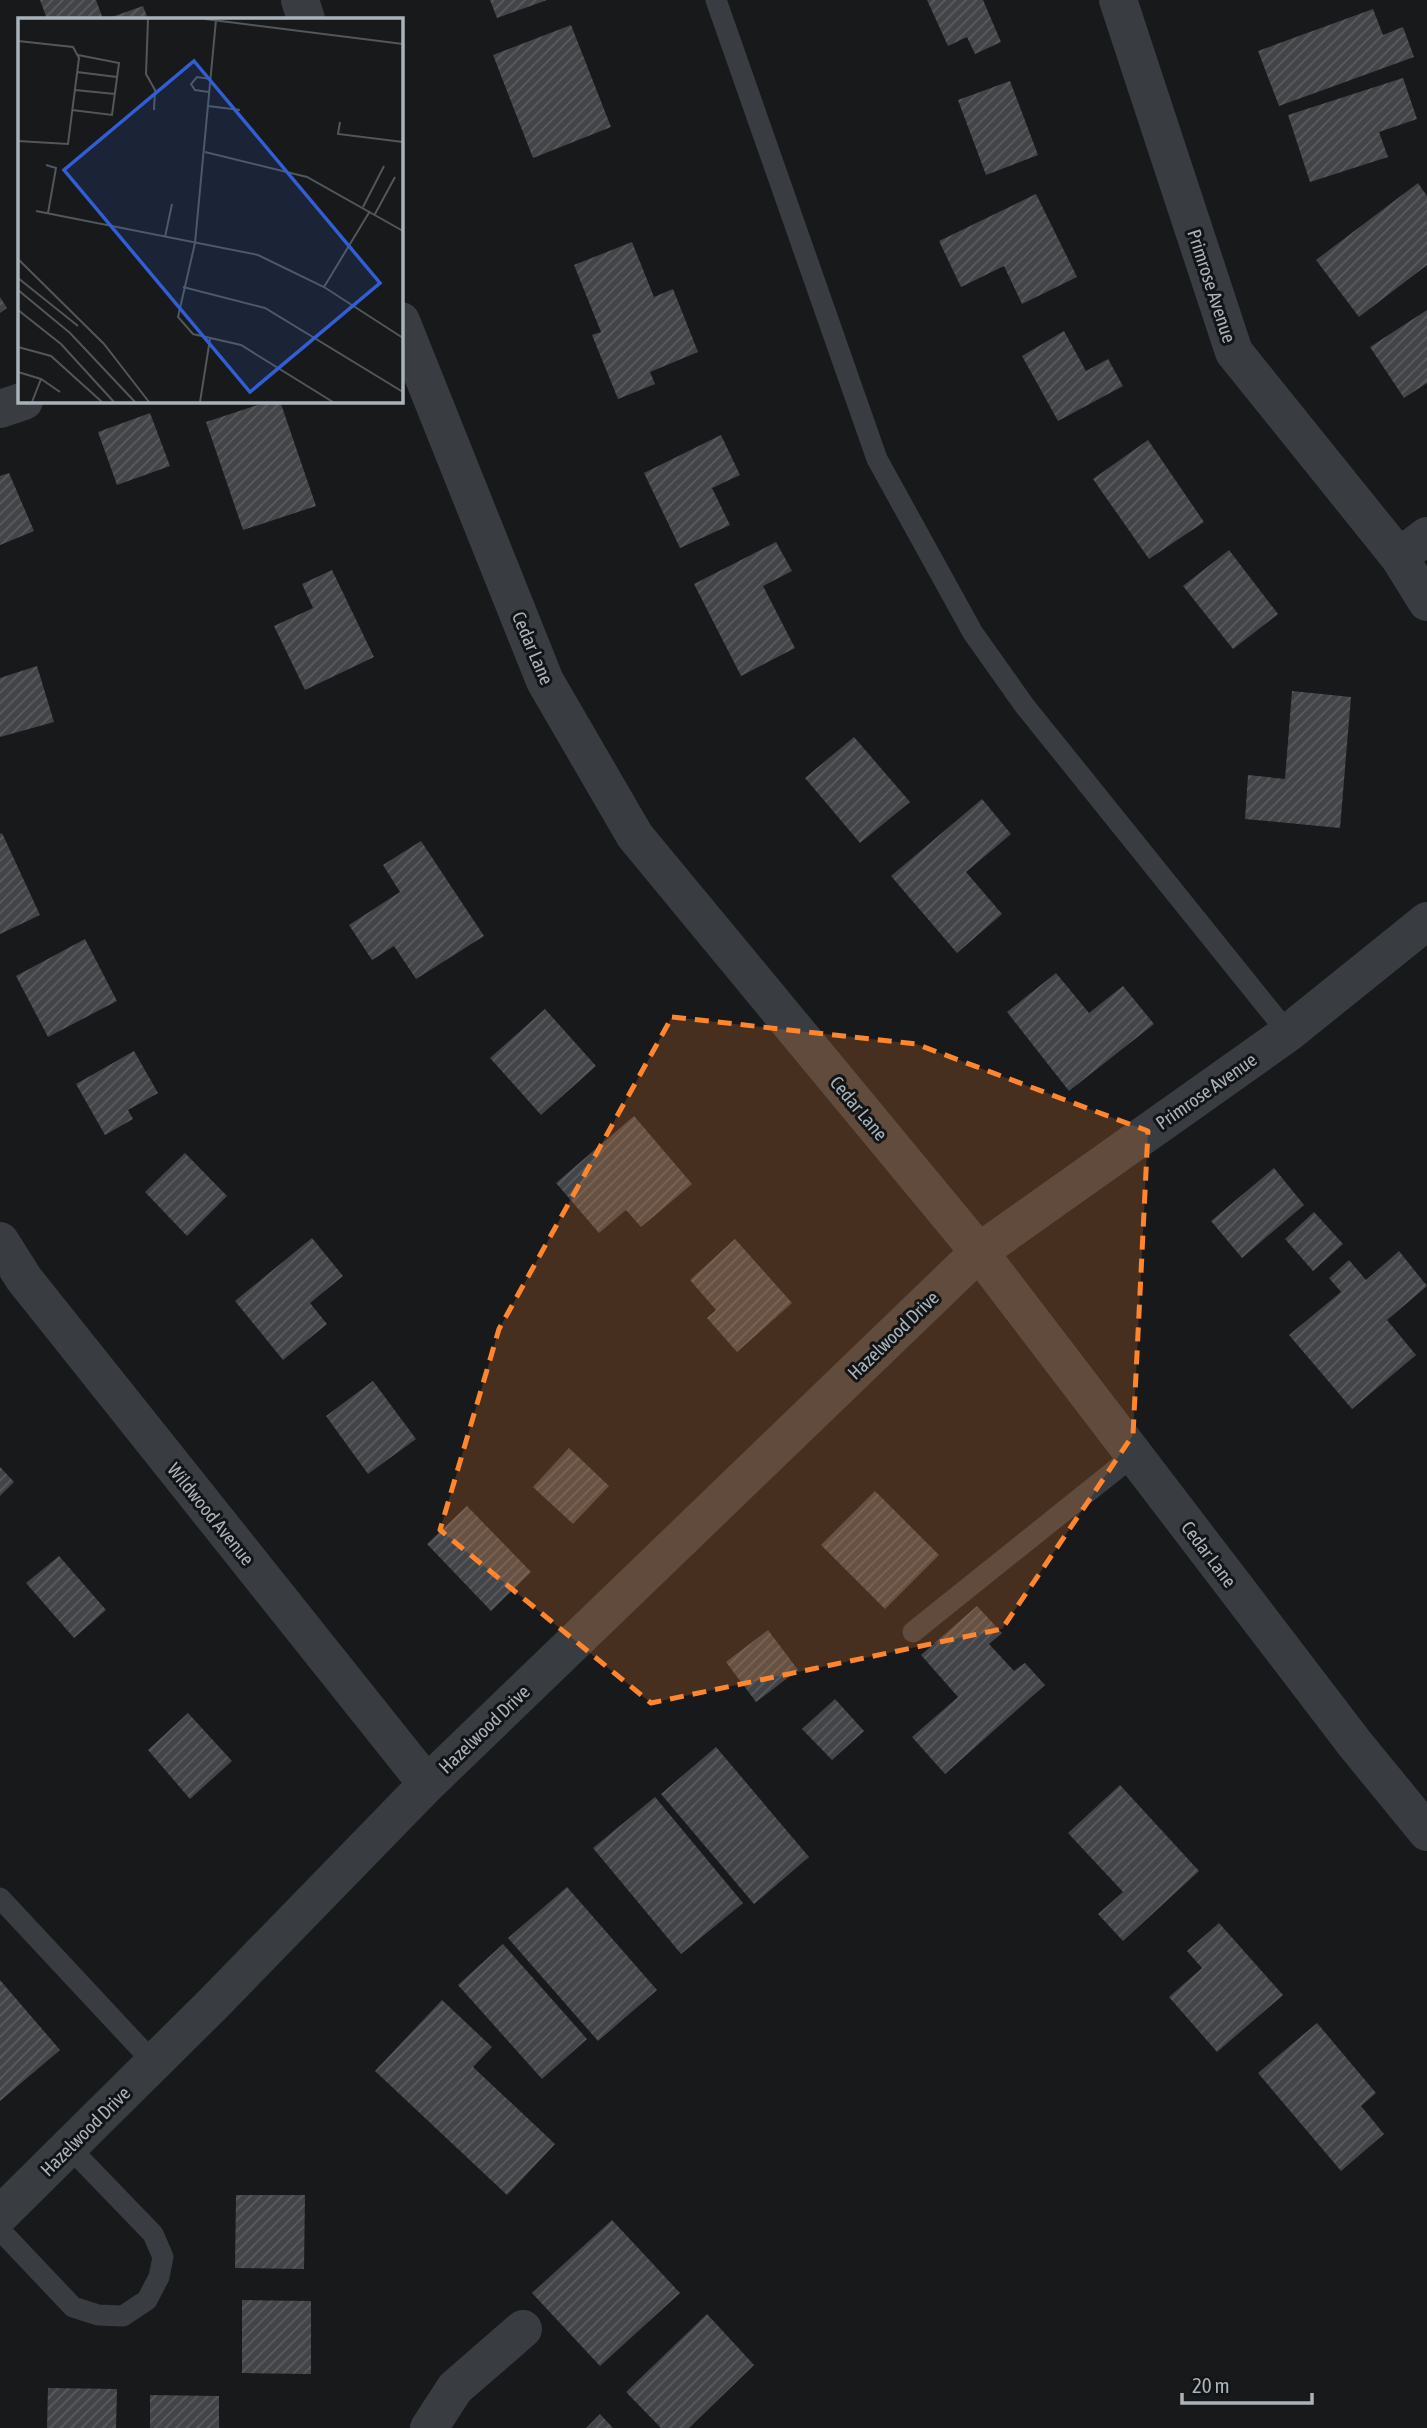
<svg xmlns="http://www.w3.org/2000/svg" width="1427" height="2428" viewBox="0 0 1427 2428" font-family="'Asap Condensed',sans-serif">
	<style>
		.building { fill: url(#building-hatch) }
		.lines { fill: none; stroke-linecap: round; stroke-linejoin: round }
		.service { stroke: #393c40; stroke-width: 21 }
		.minor { stroke: #393c40; stroke-width: 38 }
		.marked { fill: #ff862c; fill-opacity: 0.2; stroke: #ff862c; stroke-width: 5; stroke-dasharray: 14 9; stroke-linejoin: round }
		.labels { text-anchor: middle; dominant-baseline: central; stroke-width: 6; stroke-linejoin: round; paint-order: stroke }
		.street-label { font-size: 19px; fill: #a9b3bb; stroke: #131416 }
		.inset-road { fill: none; stroke: #52575b; stroke-width: 2 }
		.view { fill: #325dd4; fill-opacity: 0.15; stroke: #325dd4; stroke-width: 3.5 }
		.inset-edge { fill: none; stroke: #a9b3bb; stroke-width: 3.5 }
	</style>
	<defs>
		<pattern id="building-hatch" width="6" height="6" patternUnits="userSpaceOnUse" patternTransform="scale(1.75)"><rect width="6" height="6" fill="#424448"/><path d="M-1 1l2-2M0 6l6-6M5 7l2-2" fill="none" stroke="#5a5d60"/></pattern>
	</defs>
	<rect width="100%" height="100%" fill="#18191b"/>
	<path class="building" d="M40,0H96L103,19H47Z
		M490,0H547L497,18Z
		M927,0H983L1001,42L975,54L967,37L948,46Z
		M143,6L148,19H106Z
		M1373,9L1383,35L1403,27L1414,57L1279,106L1258,51Z
		M571,25L611,127L533,158L493,55Z
		M1403,78L1417,119L1379,132L1388,157L1310,182L1288,115Z
		M1010,81L1038,155L986,175L958,100Z
		M1418,183L1427,196V265L1359,317L1316,260Z
		M1036,194L1077,277L1022,304L1004,266L961,287L939,241Z
		M632,242L654,297L673,289L698,352L650,372L655,384L618,399L592,335L601,332L574,265Z
		M0,297L7,308L0,313Z
		M1427,310V383L1404,398L1370,347Z
		M1064,331L1086,371L1108,359L1123,386L1058,421L1022,356Z
		M270,401H280L316,506L243,530L206,422Z
		M150,413L170,466L117,485L98,432Z
		M721,435L740,475L712,488L730,525L680,548L644,473Z
		M1148,440L1204,522L1149,559L1093,479Z
		M9,473L34,531L0,545V476Z
		M776,542L792,571L763,586L795,648L741,676L694,584Z
		M1229,550L1278,614L1233,649L1183,586Z
		M332,570L374,657L305,690L274,626L313,608L302,584Z
		M37,666L54,722L0,737V678Z
		M1292,691L1351,697L1340,828L1245,819L1248,775L1285,779Z
		M854,737L910,802L860,843L805,778Z
		M982,799L1011,834L966,872L1002,914L957,953L891,876Z
		M2,833L40,915L0,934V834Z
		M421,841L484,936L416,979L394,946L372,960L349,925L400,892L383,865Z
		M85,939L117,1001L48,1037L16,976Z
		M1056,973L1089,1013L1123,986L1154,1024L1069,1091L1007,1012Z
		M545,1009L596,1066L541,1115L490,1058Z
		M134,1051L158,1093L128,1110L133,1119L105,1135L76,1084Z
		M634,1116L692,1184L641,1227L626,1210L599,1233L556,1183Z
		M185,1153L227,1196L187,1236L145,1192Z
		M1274,1168L1304,1205L1242,1258L1211,1221Z
		M1314,1212L1343,1244L1313,1271L1285,1239Z
		M312,1238L343,1276L310,1303L327,1324L283,1360L235,1301Z
		M735,1239L792,1303L737,1352L707,1318L716,1310L690,1280Z
		M1399,1251L1427,1286L1387,1320L1416,1355L1352,1409L1289,1335L1341,1292L1329,1278L1349,1260L1366,1280Z
		M373,1381L416,1439L368,1474L326,1416Z
		M569,1448L609,1486L573,1524L533,1487Z
		M0,1467L14,1482L0,1496Z
		M875,1491L939,1555L885,1609L821,1545Z
		M467,1506L531,1572L491,1611L427,1544Z
		M59,1556L106,1610L74,1638L26,1583Z
		M977,1606L1002,1633L989,1644L1014,1671L1025,1663L1045,1685L945,1774L912,1737L958,1697L921,1655Z
		M768,1630L798,1670L756,1702L726,1662Z
		M835,1699L864,1731L832,1760L802,1729Z
		M188,1713L232,1761L190,1799L148,1750Z
		M716,1747L809,1857L754,1904L661,1794Z
		M1120,1785L1199,1871L1123,1941L1098,1914L1123,1892L1068,1833Z
		M655,1797L743,1903L681,1954L593,1848Z
		M567,1887L657,1990L598,2041L508,1938Z
		M1219,1923L1283,1995L1217,2052L1169,1997L1202,1968L1187,1951Z
		M503,1944L587,2039L542,2079L458,1985Z
		M0,1980L60,2050L0,2101Z
		M442,2000L492,2047L473,2067L555,2144L507,2195L375,2071Z
		M1317,2023L1376,2093L1361,2106L1384,2134L1341,2171L1258,2073Z
		M236,2195H305L304,2269L235,2268Z
		M612,2220L680,2293L600,2366L532,2293Z
		M242,2300L311,2301V2374L242,2373Z
		M707,2314L754,2365L689,2428H661L626,2392Z
		M48,2388L117,2389L116,2428H47Z
		M150,2395L219,2396V2428H150Z
		M600,2414L613,2428H586Z"/>
	<g class="lines">
		<path class="service" d="M716,0L877,459L973,633L1024,705L1288,1033
			M913,1632L1134,1455
			M0,1898L154,2063
			M0,2230L73,2307L98,2315L123,2316L147,2300L159,2277L163,2257L153,2234L69,2147"/>
		<path class="minor" d="M300,0L306,19
			M1118,0L1234,352L1399,557L1427,602
			M401,321L545,681L635,836L979,1252L1355,1744L1427,1832
			M0,409L24,401
			M1399,557L1427,536
			M0,1241L24,1279L427,1784
			M0,2215L214,2003L427,1784L979,1252L1288,1033L1427,921
			M429,2428L455,2388L523,2329"/>
	</g>
	<path class="marked" d="M672,1017L916,1044L1148,1131L1133,1435L1002,1629L651,1703L440,1530L499,1329Z"/>
	<g class="labels">
		<g class="street-label">
			<text transform="translate(1212 286) rotate(72)">Primrose Avenue</text>
			<text transform="translate(533 648) rotate(67)">Cedar Lane</text>
			<text transform="translate(1206 1091) rotate(-35)">Primrose Avenue</text>
			<text transform="translate(859 1108) rotate(50)">Cedar Lane</text>
			<text transform="translate(893 1335) rotate(-44)">Hazelwood Drive</text>
			<text transform="translate(211 1514) rotate(51)">Wildwood Avenue</text>
			<text transform="translate(1209 1554) rotate(53)">Cedar Lane</text>
			<text transform="translate(484 1729) rotate(-44)">Hazelwood Drive</text>
			<text transform="translate(85 2131) rotate(-45)">Hazelwood Drive</text>
		</g>
	</g>
	<g transform="translate(18 18)">
		<rect width="385" height="385" fill="#18191b"/>
		<path class="inset-road" d="M130,1L128,56L137,72L136,92M187,1L385,26M198,2L177,225L160,299L175,316L223,327L315,384M0,23L55,29L61,40L50,126L0,123M59,54L99,59M57,72L97,76M191,74L177,72L173,66L179,59L193,61M190,88L222,92M54,92L94,97L101,45L60,37M322,104L320,116L385,124M187,134L289,159L385,213M28,147L38,150L30,195M345,189L366,148M18,193L240,237L306,269L385,320M357,196L377,159M147,219L154,186M0,241L86,326L131,384M0,260L60,308M165,269L247,290L385,374M306,269L352,193M0,272L52,315L117,384M0,292L43,326L96,384M0,329L33,338L84,384M0,354L23,361L42,374M14,384L23,361M182,384L192,321"/>
		<path class="view" d="M176,43L362,265L232,374L46,152Z"/>
		<rect width="385" height="385" class="inset-edge"/>
	</g>
	<path d="M1182 2393v10h130v-10" fill="none" stroke="#a9b3bb" stroke-width="3.5"/>
	<text x="1192" y="2393" font-size="21" fill="#a9b3bb" stroke="#131416" stroke-width="5" paint-order="stroke">20 m</text>
</svg>
